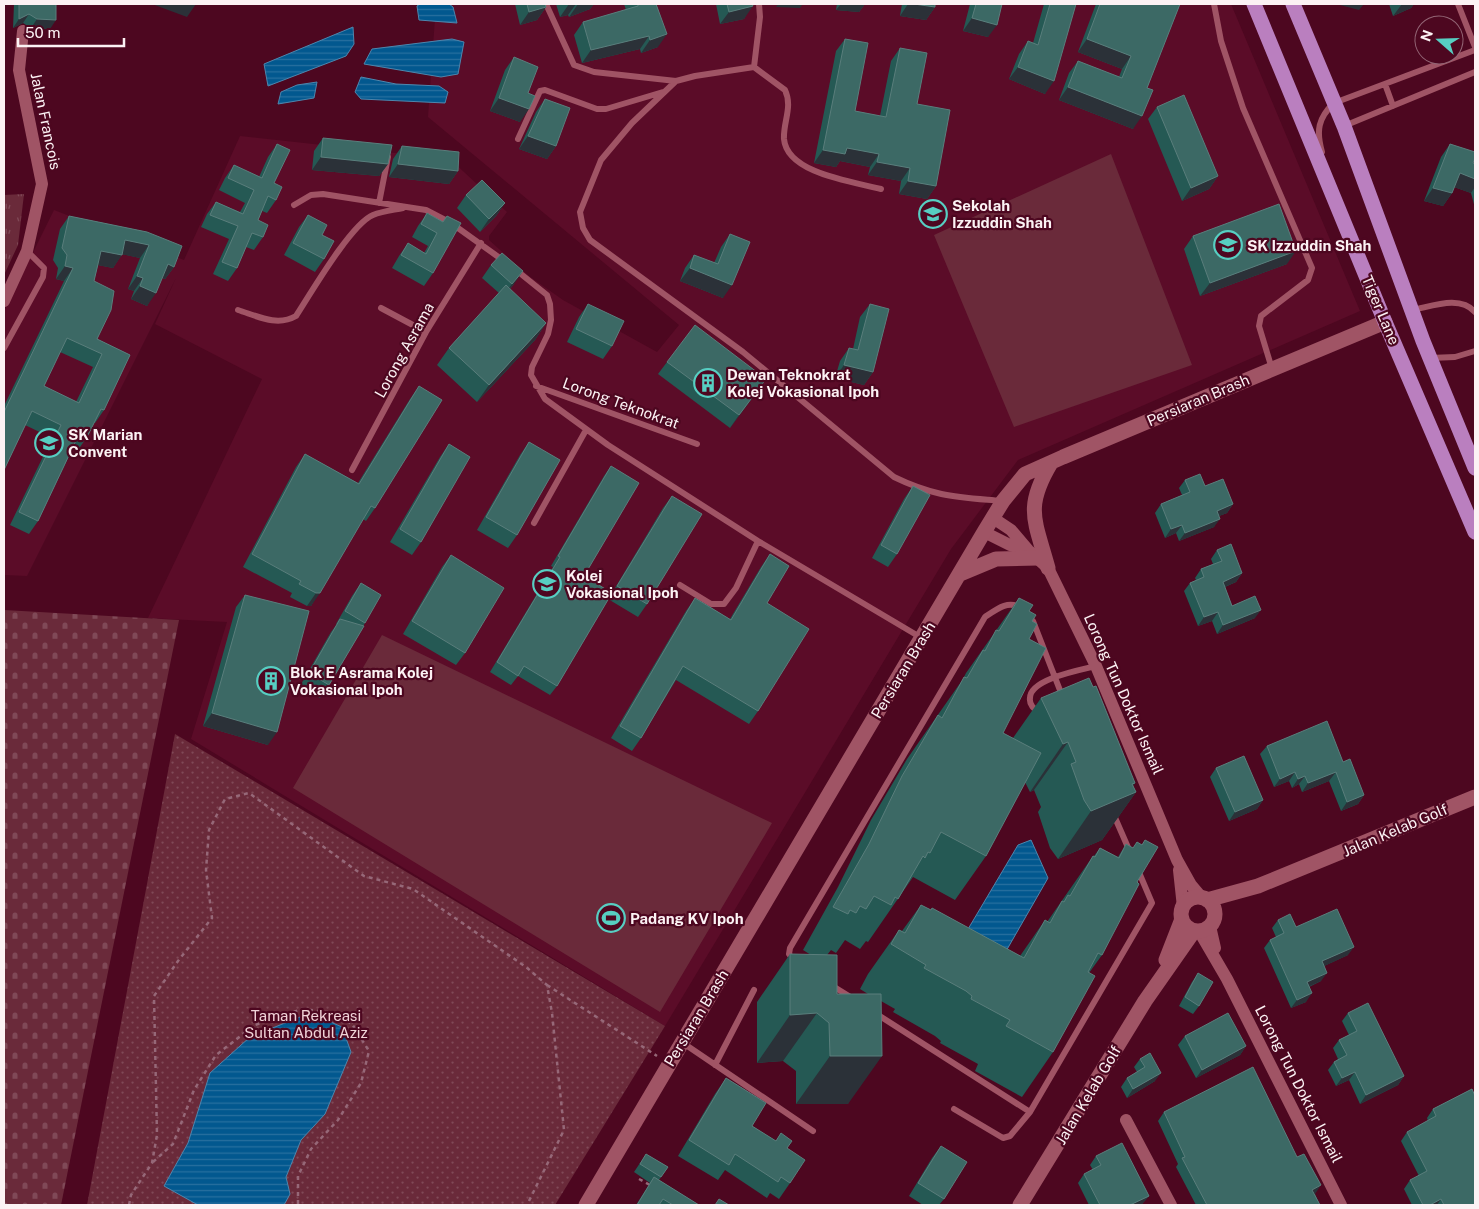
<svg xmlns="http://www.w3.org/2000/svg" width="1479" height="1209" viewBox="0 0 1479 1209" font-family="'Public Sans',sans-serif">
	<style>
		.built { fill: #5b0c28 }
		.grass { fill: url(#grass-tufts) }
		.cemetery { fill: url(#cemetery-stones) }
		.park { fill: url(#park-dots) }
		.pitch { fill: #6a2a3a }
		.water { fill: url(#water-rules); stroke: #4d86ad }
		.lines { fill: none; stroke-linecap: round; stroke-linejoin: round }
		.path { stroke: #966878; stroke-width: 2.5; stroke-dasharray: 4 4; stroke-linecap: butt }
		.lane { stroke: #a05465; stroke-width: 6 }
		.street { stroke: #a05465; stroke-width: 12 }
		.secondary { stroke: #a05465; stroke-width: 15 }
		.primary { stroke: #ba7fbf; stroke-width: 15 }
		.wall { fill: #255954; fill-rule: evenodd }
		.shaded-wall { fill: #2b3138 }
		.building { fill: #3c6965; stroke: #5a7e7c; fill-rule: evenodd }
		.labels { text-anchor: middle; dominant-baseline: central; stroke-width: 4.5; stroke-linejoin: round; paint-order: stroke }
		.street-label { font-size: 15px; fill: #fcf2f4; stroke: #4d0720 }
		.poi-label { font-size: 15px; font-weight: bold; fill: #fcf2f4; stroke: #4d0720; text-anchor: start }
		.park-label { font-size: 15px; fill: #f0d2d7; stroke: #4d0720 }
	</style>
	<defs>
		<pattern id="grass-tufts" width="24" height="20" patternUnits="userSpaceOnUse" patternTransform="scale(1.25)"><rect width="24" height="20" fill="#6a2a3a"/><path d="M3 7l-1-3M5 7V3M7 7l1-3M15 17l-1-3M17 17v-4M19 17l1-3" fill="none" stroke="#804957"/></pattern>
		<pattern id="cemetery-stones" width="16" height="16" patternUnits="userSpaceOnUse" patternTransform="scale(1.25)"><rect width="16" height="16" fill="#6a2a3a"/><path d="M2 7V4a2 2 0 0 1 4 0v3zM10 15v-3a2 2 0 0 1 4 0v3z" fill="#804957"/></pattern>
		<pattern id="park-dots" width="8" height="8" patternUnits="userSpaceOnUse" patternTransform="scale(1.25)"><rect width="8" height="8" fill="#6a2a3a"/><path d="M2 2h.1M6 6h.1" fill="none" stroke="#804957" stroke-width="1.8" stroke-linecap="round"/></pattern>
		<pattern id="water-rules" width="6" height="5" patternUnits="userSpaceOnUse" patternTransform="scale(1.25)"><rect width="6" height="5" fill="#02588f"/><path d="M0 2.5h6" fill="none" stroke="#28709f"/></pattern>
	</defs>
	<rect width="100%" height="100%" fill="#4d0720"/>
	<path class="built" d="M436,4H1231L1360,311L1018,460L951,549L665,1026L191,739L227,622L148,618L262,379L155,324L176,278L27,576L4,575V311L54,210L184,260L240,136L450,159L507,212L489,236V240L529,276L563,300L657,352L679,325L428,117Z"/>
	<path class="grass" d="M24,194L18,245L4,275V195Z"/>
	<path class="cemetery" d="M4,610L179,620L61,1205H4Z"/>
	<path class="park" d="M175,734L665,1026L555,1205H87Z"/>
	<path class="pitch" d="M1111,154L1192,365L1014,427L934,235Z
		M382,635L772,823L660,1012L293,788Z"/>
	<path class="water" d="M420,4H449L453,7L457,23L419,20L417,6Z
		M353,27L354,44L346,56L268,86L264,64Z
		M452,39L464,42L458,74L441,77L364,64L372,49Z
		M361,77L396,84L439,86L448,92L445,103L361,99L355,92Z
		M317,82L314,98L278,104L281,92L297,85Z
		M1031,840L1048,878L990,979L955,951L1018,845Z
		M310,1013L342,1027L351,1052L325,1114L301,1140L286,1177L290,1194L284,1205H198L164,1186L188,1143L210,1073L250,1037Z"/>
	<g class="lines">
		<path class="path" d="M547,985L657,1056
			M153,1162L173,1144L194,1090L216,1055L255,1025L302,1009L327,1012L352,1024L369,1051L361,1083L338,1120L311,1149L298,1176V1205
			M639,1179L650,1185
			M129,1205L131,1195L152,1163L157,1135L154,996L178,961L212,918L206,870L209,830L225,799L249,793L364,876L413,889L526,967L547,985L552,1013L564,1130L527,1205"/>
		<path class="lane" d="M546,4L574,65L594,72L676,81
			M1214,4L1221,41L1243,108L1312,268L1308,280L1261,316L1259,326L1272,369
			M1458,4L1475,47
			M754,67L760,17L759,4
			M1385,84L1393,106
			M1344,126L1475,72
			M518,139L540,91L545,90L597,109H606L663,92
			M1322,152C1316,131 1318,118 1334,103L1475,50
			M881,189C855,182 787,174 784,139C783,122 793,107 785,90L754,67L695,76L676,81L632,123L601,160L580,212L583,228L590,240L743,352L894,477C935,497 958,497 1001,501
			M379,203L388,157
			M294,205L311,195L323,194L426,210L451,223L504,261
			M516,270L547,295L550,304L551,320L548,334L532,367L531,375L545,399L608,445L758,541L920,637
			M381,308L426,332
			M238,310C257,316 277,327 296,316C311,293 351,224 373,215C383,211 394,210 403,208
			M1413,310C1433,306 1460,295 1475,312
			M4,348L43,277L44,268L27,251
			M1430,358L1455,357L1475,351
			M536,386L697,444
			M352,470L426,332L481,243
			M534,523L586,430
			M680,585L711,604H724L736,588L758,541
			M1033,621L1063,698
			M1040,713C1034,709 1029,705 1030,698C1030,679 1080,670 1096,666
			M1113,813L1130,852
			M795,962L789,954L790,948L985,617C998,608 1008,600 1022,608
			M831,985L852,998
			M875,1013L1030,1112L1152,903L1138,870
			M683,1043L813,1131
			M715,1065L754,990
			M954,1109L1003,1138L1010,1136L1030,1112"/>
		<path class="street" d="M4,301L27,251L42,184L19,70L23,31
			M993,518L1011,530L1028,550L1048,568L1096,666L1177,860L1191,885L1202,898
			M984,532L1010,545L1028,550
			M1179,870L1183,907
			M1210,926L1215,948
			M1199,931L1227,979L1341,1205
			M1126,1120L1171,1205"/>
		<path class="secondary" d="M1048,568C1035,520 1024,508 1051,463
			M960,574L996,559L1038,558
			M1181 914a17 17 0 1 1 34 0a17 17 0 1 1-34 0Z
			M1207,900L1258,886L1475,797
			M1166,960L1182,919
			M586,1205L984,532L1003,501L1025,474L1063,457L1385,322
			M1020,1205L1145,1001L1194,931"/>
		<path class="primary" d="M1254,4L1385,322L1475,532
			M1293,4L1344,126L1423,341L1475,468"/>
	</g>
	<path class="wall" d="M14,4H56L50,29L31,28L23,23L13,28Z
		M515,4H545L546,7L537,20L520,25Z
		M556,4H594L590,9L569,17L568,15L560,17Z
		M624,4H656L658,47L641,53L640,49L582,63L574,35L583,22L626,10Z
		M716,4H752L744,19L720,24Z
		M837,4H865L859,12L836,10Z
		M902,4H935V7L926,20L900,16Z
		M970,4H1002L988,37L963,31Z
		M1044,4H1076L1045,94L1009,79L1019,54L1028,41L1033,43Z
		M1096,4H1180L1147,88L1133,129L1059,100L1069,73L1078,61L1119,77L1122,69L1078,52Z
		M1389,4H1414L1411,8L1393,16Z
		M845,39L855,111L880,116L891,61L900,48L917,104L936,186L927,199L899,194L901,181L868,175L870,167L840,161L836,167L814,163L836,51Z
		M514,57L528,93L520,122L490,111L505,70Z
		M545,99L556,146L547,159L519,149L536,112Z
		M1157,107L1218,176L1209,189L1182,201L1148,119Z
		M323,138L388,164L379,176L312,170L314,151Z
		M277,144L274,183L276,200L267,213L262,211L258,220L263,237L254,250L246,247L237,268L228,281L213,274L229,239L201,227L207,214L216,202L240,212L245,203L219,190L225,178L234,165L259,177L268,157Z
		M1450,144L1475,164V208L1471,193L1454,187L1452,193L1443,206L1424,201L1441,157Z
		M402,146L458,171L449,184L389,177L393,159Z
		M466,195L505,203L496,216L480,232L457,208Z
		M427,213L443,222L447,216L433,273L424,286L392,268L399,256L408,243L424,253L428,246L412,237L418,226Z
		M308,215L322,235L324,259L315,272L284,255L299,227Z
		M69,216L147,232L174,267L165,279L162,278L147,306L131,299L134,291L128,289L140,258L122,254L113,268L98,265L94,281L97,339L130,355L104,410L95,423H94L87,437L78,450L73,448L38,521L29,534L10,525L52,438L25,425L4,470V406L64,281L56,279L58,268L53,260L60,229ZM60,352L93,367L76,402L44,386Z
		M730,234L723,298L680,281L685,268L694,255L714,263L721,247Z
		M1193,236L1287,264L1200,296L1184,249Z
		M491,265L514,284L510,289L546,323L535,340L477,402L437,365L449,348L499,293L482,278Z
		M588,304L612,346L603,359L567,342L579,317Z
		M870,304L873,372L864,385L835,378L840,361L849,348L853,349L860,317Z
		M667,362L766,379L730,428L658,374Z
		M419,386L375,508L366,521L363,519L311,606H307L290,597L292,593L243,567L296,467L305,454L358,483L410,399Z
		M529,442L517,535L508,548L477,530L520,455Z
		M449,444L421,542L412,555L390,542L440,457Z
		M611,466L584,576L612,593L663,508L672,496L647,604L638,617L608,599L557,686L550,695L518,676L511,685L490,672L553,567L551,566L604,476Z
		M1185,480L1205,486L1233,504L1227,513L1219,516L1214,527L1179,541L1176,533L1165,538L1155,513L1161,504L1182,495L1179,488Z
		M913,486L897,554L888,567L872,558L904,499Z
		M1217,550L1242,573L1236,582L1225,587L1232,606L1255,618L1217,634L1212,621L1198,626L1184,591L1190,583L1196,580L1195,578L1201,569L1213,564L1211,559Z
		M770,554L758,711L749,724L676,680L641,738L632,751L611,738L686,611L695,598L730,619L761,567Z
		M451,555L465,653L456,665L403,634L442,567Z
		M361,583L365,623L329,685L320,698L300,686L331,632L337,624H336L352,596Z
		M245,595L268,745L203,726L236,607Z
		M1019,598L1029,611L1032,621L1029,639L1003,733L1013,738L1041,698L1135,783L1133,786L1136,792L1102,840L1058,859L1050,848L1038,812L1041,807L1034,790L1030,792L1025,782L986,856L955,900L913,877L868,942L866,941L860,949L845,940L836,953L831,950L827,955L837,994H868L860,989L868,974L899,930L902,931L921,905L1020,956L1045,920L1047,922L1093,856H1094L1100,848L1118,857L1126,844L1133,848L1137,842L1142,845L1145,840L1137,882L1102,955L1089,973L1053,1052L1022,1097L975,1071L978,1064L940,1043L941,1041L935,1036L893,1012L895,1009L881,1001L848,1104H796V1071L783,1061L757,1063V1002L790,954L811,955L803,950L838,887L871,820L907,759L963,679L966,673Z
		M1267,746L1343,762L1364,795L1358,804L1341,811L1329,781L1302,792L1299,784L1292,788L1289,781L1274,787L1260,754Z
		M1216,768L1263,800L1257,809L1229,821L1210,777Z
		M1278,920L1296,927L1348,955L1324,966L1321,981L1309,987L1306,1002L1291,1008L1264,948L1270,940L1276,937L1272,928Z
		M1198,973L1199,1006L1193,1014L1179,1006L1192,982Z
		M1348,1013L1404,1076L1398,1085L1360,1104L1349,1080L1336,1086L1328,1070L1334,1062L1338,1059L1333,1048L1339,1040L1349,1035L1342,1021Z
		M1185,1036L1246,1046L1240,1055L1196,1078L1178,1045Z
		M1140,1059L1155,1081L1127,1098L1121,1087L1127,1078L1137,1072L1134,1067Z
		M726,1078L752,1126L776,1141L781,1133L787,1148L790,1183L779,1199L770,1193L767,1198L725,1170L718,1180L678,1156L715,1094Z
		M1472,1089L1475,1205H1412L1404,1189L1410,1180L1419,1176L1401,1141L1407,1132L1428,1121L1427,1118L1433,1109Z
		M1164,1112L1315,1194L1320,1205H1196L1176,1167L1178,1164L1158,1121Z
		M941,1146L944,1199L939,1205H923L909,1196L932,1158Z
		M646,1154L668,1167L659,1180L699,1205H636L650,1183L634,1172Z
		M1096,1156L1149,1196L1142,1204L1141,1205H1089L1078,1183L1084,1174L1093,1170L1090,1165Z"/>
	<path class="shaded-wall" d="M152,4H196L187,17Z
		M569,4H576L568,15L560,17Z
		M578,4H594L590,9L569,17Z
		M778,4H803L800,8L776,7Z
		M841,4H865L859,12L836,10Z
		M908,4H914L935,7L926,20L900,16Z
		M1341,4H1364L1359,10L1340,5Z
		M1402,4H1414L1411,8L1393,16Z
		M753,6L744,19L720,24L729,12Z
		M546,7L537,20L520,25L529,12Z
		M29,14L23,23L13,28L19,19Z
		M972,18L997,25L988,37L963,31Z
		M37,19L56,20L50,29L31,28Z
		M667,34L658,47L641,53L650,40Z
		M649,36L640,49L582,63L591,50Z
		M1087,39L1131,56L1122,69L1078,52Z
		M1018,67L1054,81L1045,94L1009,79Z
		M1068,87L1142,116L1133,129L1059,100Z
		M499,98L529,109L520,122L490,111Z
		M528,136L556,146L547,159L519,149Z
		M847,148L879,154L870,167L840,161L836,167L814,163L823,150Z
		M321,157L388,164L379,176L312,170Z
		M877,162L910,168L901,181L868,175Z
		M398,164L458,171L449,184L389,177Z
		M1460,173L1475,179V187L1471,193L1451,186Z
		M1218,176L1209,189L1182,201L1191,188Z
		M908,181L936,186L927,199L899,194Z
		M1433,188L1452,193L1443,206L1424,201Z
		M505,203L496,216L480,232L489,219Z
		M125,240L149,245L140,258L116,253Z
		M101,251L122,255L113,268L92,264Z
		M1296,251L1287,264L1200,296L1210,283Z
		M168,264L174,267L165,279L159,277Z
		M65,266L73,268L64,281L56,279Z
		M690,268L732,285L723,298L680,281Z
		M523,271L514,284L503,296L512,284Z
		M137,276L143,278L134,291L128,289Z
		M140,286L156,293L147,306L131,299Z
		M546,323L535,340L477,402L489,385Z
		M844,365L873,372L864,385L835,378Z
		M766,379L757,392L730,428L739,415Z
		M1233,504L1227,513L1211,519L1217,511Z
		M1220,519L1214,527L1179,541L1185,533Z
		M1182,525L1176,533L1165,538L1171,529Z
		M1242,573L1236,582L1217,590L1223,582Z
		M316,593H320L311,606H307Z
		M1261,610L1255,618L1217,634L1223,625Z
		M1218,612L1212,621L1198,626L1204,617Z
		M212,713L277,732L268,745L203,726Z
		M1068,742L1034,790L1030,792L1063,744Z
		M1295,772L1289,781L1274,787L1280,779Z
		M1336,772L1329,781L1302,792L1308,783Z
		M1305,776L1299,784L1292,788L1298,779Z
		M1135,783L1126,796L1136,792L1102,840L1058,859L1091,811Z
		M1364,795L1358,804L1341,811L1347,802Z
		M1263,800L1257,809L1229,821L1235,812Z
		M1354,947L1348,955L1316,970L1322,961Z
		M1327,973L1321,981L1301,990L1307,982Z
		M1312,993L1306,1002L1291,1008L1297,1000Z
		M817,1013L783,1061L757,1063L790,1015Z
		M1246,1046L1240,1055L1196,1078L1202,1070Z
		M830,1056H882L848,1104H796Z
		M1355,1072L1349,1080L1336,1086L1342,1078Z
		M1161,1073L1155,1081L1127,1098L1133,1089Z
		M1404,1076L1398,1085L1360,1104L1366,1095Z
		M1321,1185L1315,1194L1306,1199L1312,1190Z
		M1149,1196L1142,1204L1141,1205H1130Z
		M1441,1199L1437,1205H1430Z"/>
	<path class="building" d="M19,4H56V20L37,19L29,14L19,19Z
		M527,4H545L546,7L529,12Z
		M638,4H656L667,34L650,40L649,36L591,50L583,22L638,6Z
		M727,4H752L753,6L729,12Z
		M914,4H935V7Z
		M976,4H1002L997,25L972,18Z
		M1050,4H1076L1054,81L1018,67L1028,41L1038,45Z
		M1100,4H1180L1147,88L1153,90L1142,116L1068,87L1078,61L1122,78L1131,56L1087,39Z
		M845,39L868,43L855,111L886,117L900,48L927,53L917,104L950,110L936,186L908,181L910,168L877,162L879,154L847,148L845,154L823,150Z
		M514,57L538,67L528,93L535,96L529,109L499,98Z
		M1184,95L1218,176L1191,188L1157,107Z
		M545,99L570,108L556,146L528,136Z
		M323,138L392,145L388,164L321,157Z
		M277,144L290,150L274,183L282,187L276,200L268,196L258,220L268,225L263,237L252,233L237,268L222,262L238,226L210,215L216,202L243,214L254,190L228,178L234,165L262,178Z
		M1450,144L1475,152V158L1473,163L1475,164V179L1460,173L1452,193L1433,188Z
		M402,146L459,152L458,171L398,164Z
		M482,180L505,203L489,219L466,195Z
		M1279,204L1296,251L1210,283L1193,236Z
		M427,213L443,222L447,216L461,223L433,273L401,255L408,243L426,254L437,233L421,224Z
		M308,215L327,225L322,235L334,241L324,259L293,243Z
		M69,216L147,232L182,246L174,267L168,264L156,293L140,286L143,278L137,276L149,245L125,240L122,255L101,251L94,281L114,291L111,310L97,339L130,355L104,410L101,409L87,437L79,434L38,521L19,512L61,425L32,411L4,470V412L73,268L65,266L67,255L62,248ZM67,338L102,354L79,403L44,386Z
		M730,234L750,242L732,285L690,268L694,255L718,264Z
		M502,253L523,271L512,284L491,265Z
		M506,285L546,323L489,385L449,348Z
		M588,304L624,321L612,346L576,329Z
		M870,304L889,309L873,372L844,365L849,348L858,350Z
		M695,325L766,379L739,415L667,362Z
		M419,386L442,400L375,508L371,506L320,593H316L299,584L301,581L252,554L305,454L359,484Z
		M529,442L560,460L517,535L486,517Z
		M449,444L470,457L421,542L400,529Z
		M611,466L639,483L584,576L612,593L557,686L524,666L518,676L497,662L560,557L558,556Z
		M1200,474L1205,486L1223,479L1233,504L1217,511L1220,519L1185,533L1182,525L1171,529L1161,504L1190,492L1185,480Z
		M913,486L930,495L897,554L881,545Z
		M672,496L702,514L647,604L617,586Z
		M1231,544L1242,573L1223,582L1232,606L1255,596L1261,610L1223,625L1218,612L1204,617L1190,583L1204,577L1201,569L1222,561L1217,550Z
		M770,554L789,566L767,603L809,629L758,711L683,666L641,738L620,726L695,598L731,620Z
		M451,555L504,588L465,653L412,621Z
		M361,583L381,595L365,623L345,611Z
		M245,595L309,611L277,732L212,713Z
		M1019,598L1033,605L1029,611L1036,615L1032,621L1037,624L1029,639L1046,648L1003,733L1041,753L986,856L941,832L930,853L928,852L925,858L923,856L898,899L895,897L891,905L874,896L866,909L860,906L856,913L850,910L848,914L833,907L869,844L902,776L938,715L942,718L964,677L967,678L983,650L985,651L996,630L999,631Z
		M340,619L364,626L329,685L309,673Z
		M1089,678L1093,687L1096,686L1135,783L1132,784L1136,792L1091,811L1084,800L1071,764L1076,762L1068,742L1063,744L1041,698Z
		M1327,721L1343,762L1350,759L1364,795L1347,802L1336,772L1308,783L1305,776L1298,779L1295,772L1280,779L1267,746Z
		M1244,756L1263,800L1235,812L1216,768Z
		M1145,840L1158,847L1137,882L1139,884L1102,955L1098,953L1088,972L1095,976L1053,1052L1006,1026L1010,1020L971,999L972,996L966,991L924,968L926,965L891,944L899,930L905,933L921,905L931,910L932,908L1024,958L1045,920L1050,923L1062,901L1064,902L1068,895L1070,896L1093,856L1095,857L1100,848L1119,858L1126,844L1133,848L1137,842L1142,845Z
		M1337,909L1354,947L1322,961L1327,973L1307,982L1312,993L1297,1000L1270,940L1284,933L1278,920L1290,914L1296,927Z
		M790,954L837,955V994H881L882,1056H830L829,1023L817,1013L790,1015Z
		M1198,973L1213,982L1199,1006L1185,997Z
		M1368,1003L1404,1076L1366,1095L1355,1072L1342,1078L1334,1062L1347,1055L1339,1040L1357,1031L1348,1013Z
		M1228,1013L1246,1046L1202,1070L1185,1036Z
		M1150,1053L1161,1073L1133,1089L1127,1078L1145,1067L1140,1059Z
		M1253,1067L1297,1157L1304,1154L1321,1185L1312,1190L1320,1205H1207L1182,1158L1185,1157L1164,1112Z
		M726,1078L766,1103L752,1126L776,1141L781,1133L792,1141L787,1148L805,1160L790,1183L781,1177L778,1182L735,1154L729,1165L689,1140Z
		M1472,1089L1475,1096V1205H1444L1441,1199L1430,1205H1423L1410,1180L1427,1171L1407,1132L1436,1116L1433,1109Z
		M1122,1143L1149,1196L1130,1205H1100L1084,1174L1101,1165L1096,1156Z
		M941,1146L967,1162L944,1199L918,1183Z
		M646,1154L668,1167L661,1177L640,1164Z
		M654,1177L699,1205H673L663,1199L659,1205H637Z
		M719,1199L729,1205H715Z"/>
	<defs>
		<symbol id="school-ring" viewBox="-11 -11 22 22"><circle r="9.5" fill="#4d0720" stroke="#57cec2" stroke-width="1.5"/><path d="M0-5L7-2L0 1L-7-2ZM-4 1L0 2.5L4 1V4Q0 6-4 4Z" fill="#57cec2"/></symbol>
		<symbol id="building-ring" viewBox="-11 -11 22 22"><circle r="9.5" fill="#4d0720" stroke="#57cec2" stroke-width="1.5"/><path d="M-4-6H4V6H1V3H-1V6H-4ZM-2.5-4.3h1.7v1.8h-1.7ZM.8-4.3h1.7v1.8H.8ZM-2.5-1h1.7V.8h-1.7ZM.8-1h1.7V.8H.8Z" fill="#57cec2"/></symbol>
		<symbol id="stadium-ring" viewBox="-11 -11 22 22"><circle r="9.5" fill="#4d0720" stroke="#57cec2" stroke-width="1.5"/><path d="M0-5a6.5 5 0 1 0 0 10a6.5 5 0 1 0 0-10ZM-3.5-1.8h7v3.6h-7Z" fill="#57cec2"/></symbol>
	</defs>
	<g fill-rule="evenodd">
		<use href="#school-ring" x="917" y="198" width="32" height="32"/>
		<use href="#school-ring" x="1212" y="229" width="32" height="32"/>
		<use href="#building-ring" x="692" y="367" width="32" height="32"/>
		<use href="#school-ring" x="33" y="427" width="32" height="32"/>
		<use href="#school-ring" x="531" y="568" width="32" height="32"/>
		<use href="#building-ring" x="255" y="665" width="32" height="32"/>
		<use href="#stadium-ring" x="595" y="902" width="32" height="32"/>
	</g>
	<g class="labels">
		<g class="street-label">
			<text transform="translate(46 121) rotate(78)">Jalan Francois</text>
			<text transform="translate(1381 310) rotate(67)">Tiger Lane</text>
			<text transform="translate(404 350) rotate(-61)">Lorong Asrama</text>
			<text transform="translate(1198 400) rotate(-23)">Persiaran Brash</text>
			<text transform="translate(621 403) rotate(20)">Lorong Teknokrat</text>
			<text transform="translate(903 670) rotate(-59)">Persiaran Brash</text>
			<text transform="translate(1124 694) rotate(66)">Lorong Tun Doktor Ismail</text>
			<text transform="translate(1395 830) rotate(-23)">Jalan Kelab Golf</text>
			<text transform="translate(696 1018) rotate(-59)">Persiaran Brash</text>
			<text transform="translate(1299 1084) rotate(63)">Lorong Tun Doktor Ismail</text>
			<text transform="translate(1088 1095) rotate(-59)">Jalan Kelab Golf</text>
		</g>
		<g class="poi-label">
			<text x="952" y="205">Sekolah<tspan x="952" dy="17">Izzuddin Shah</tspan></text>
			<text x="1247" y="245">SK Izzuddin Shah</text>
			<text x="727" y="374">Dewan Teknokrat<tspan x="727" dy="17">Kolej Vokasional Ipoh</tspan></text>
			<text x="68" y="434">SK Marian<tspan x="68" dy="17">Convent</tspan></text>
			<text x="566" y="575">Kolej<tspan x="566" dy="17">Vokasional Ipoh</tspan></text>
			<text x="290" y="672">Blok E Asrama Kolej<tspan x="290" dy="17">Vokasional Ipoh</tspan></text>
			<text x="630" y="918">Padang KV Ipoh</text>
		</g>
		<g class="park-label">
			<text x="306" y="1015">Taman Rekreasi<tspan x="306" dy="17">Sultan Abdul Aziz</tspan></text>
		</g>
	</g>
	<rect width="1479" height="1209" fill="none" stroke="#fcf2f4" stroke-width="10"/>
	<g transform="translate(1439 40) rotate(290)"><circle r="24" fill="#4d0720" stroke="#936575"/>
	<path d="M0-4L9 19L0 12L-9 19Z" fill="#57cec2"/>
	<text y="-8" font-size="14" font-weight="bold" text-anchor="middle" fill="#fcf2f4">N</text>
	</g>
	<path d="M18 38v8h106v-8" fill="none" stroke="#fcf2f4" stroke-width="2.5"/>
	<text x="25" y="38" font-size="15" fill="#fcf2f4" stroke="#4d0720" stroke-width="4" paint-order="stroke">50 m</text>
</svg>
